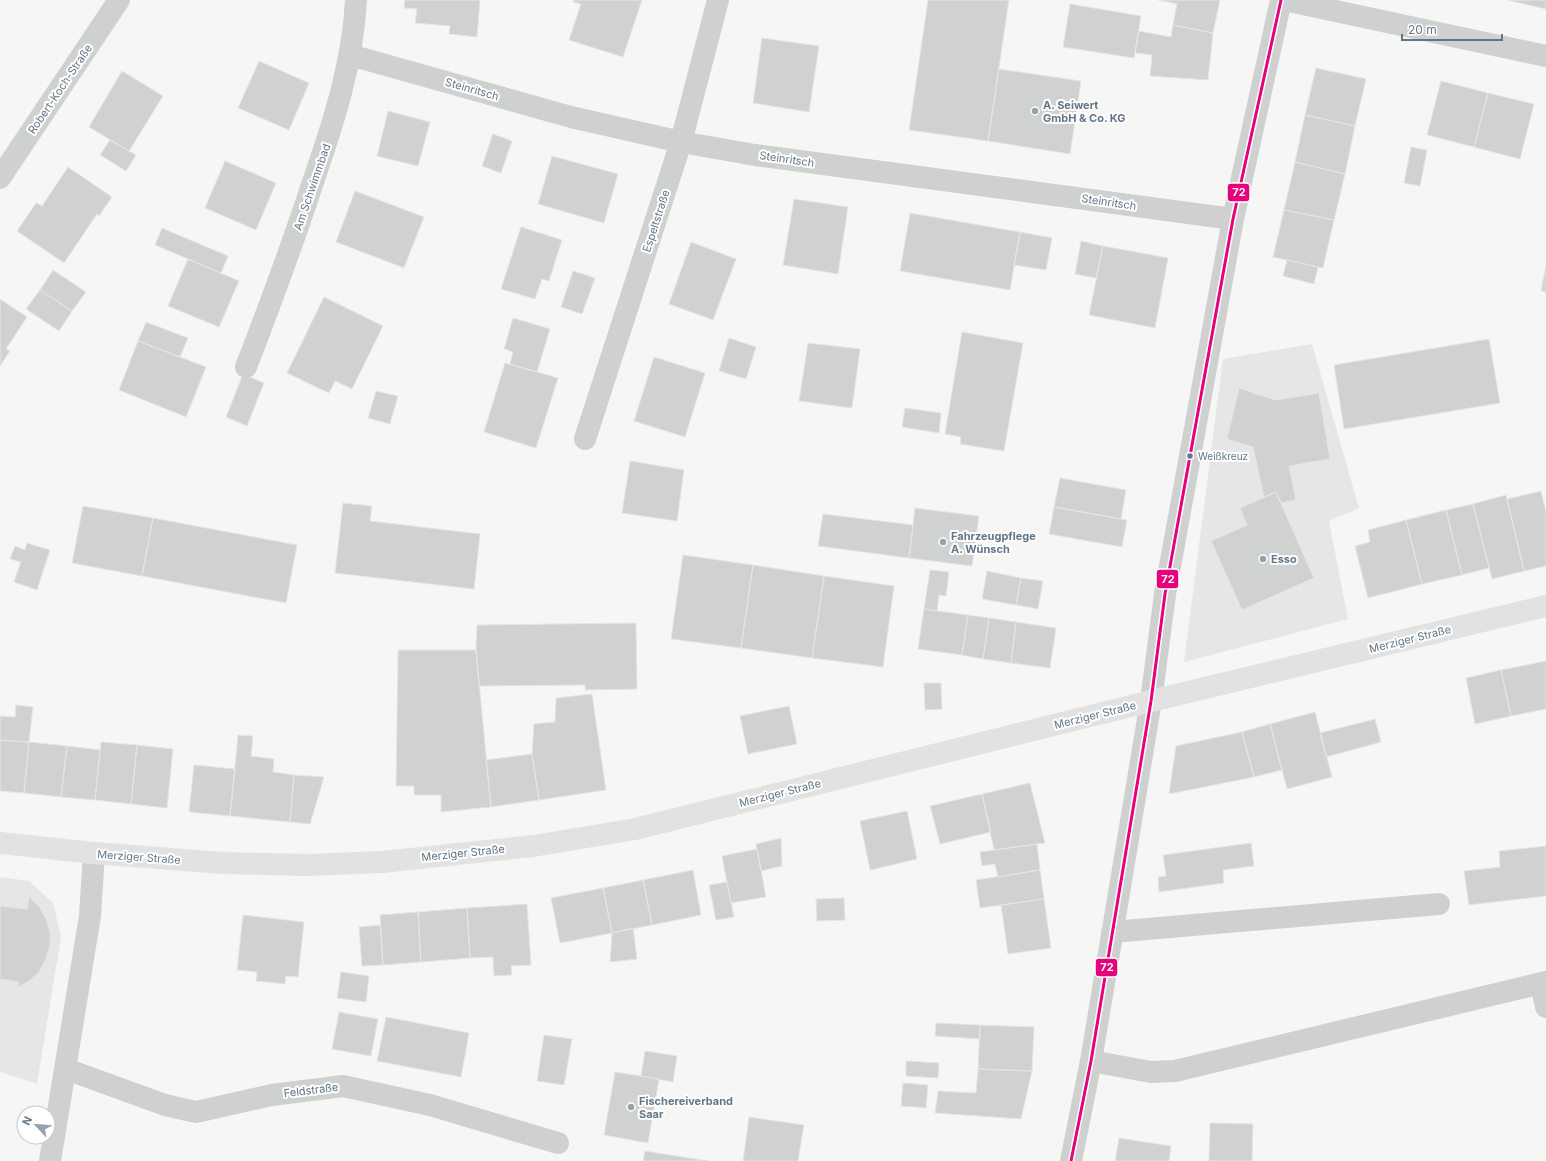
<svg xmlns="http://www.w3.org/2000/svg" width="1546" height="1161" viewBox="0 0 1546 1161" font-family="Inter,sans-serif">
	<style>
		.built { fill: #e5e6e5 }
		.building { fill: #d0d2d2; stroke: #e5e5e4 }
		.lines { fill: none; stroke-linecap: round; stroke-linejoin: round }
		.minor { stroke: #cfd1d1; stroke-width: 22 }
		.major { stroke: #e2e2e3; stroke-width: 22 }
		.bus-1-casing { stroke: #fff; stroke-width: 6 }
		.bus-1 { stroke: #e5007d; stroke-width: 3 }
		.poi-dot { fill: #96a3ad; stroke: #fff; stroke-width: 1.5 }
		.bus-dot { fill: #637687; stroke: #fff; stroke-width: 1.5 }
		.labels { text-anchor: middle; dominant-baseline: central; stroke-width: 4; stroke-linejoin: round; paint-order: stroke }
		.bus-label { font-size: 10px; fill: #637687; stroke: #fff; text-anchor: start }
		.street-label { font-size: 11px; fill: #637687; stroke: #fff }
		.poi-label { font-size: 11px; font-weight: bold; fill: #637687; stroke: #fff; text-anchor: start }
		.line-badge { stroke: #fff; stroke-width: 1.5 }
		.badge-label { font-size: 11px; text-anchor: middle; font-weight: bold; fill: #fff }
	</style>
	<rect width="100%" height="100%" fill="#f6f6f4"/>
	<path class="built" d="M1312,344L1359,508L1329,521L1348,619L1184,662L1223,359Z
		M0,877L29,881L53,903L61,937L37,1084L0,1072Z"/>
	<path class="building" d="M405,0H480L477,37L449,34L450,26L415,23L417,9L404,8Z
		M574,0H642L623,57L569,40L581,4L573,2Z
		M928,0H1009L988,141L909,130Z
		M1158,0H1220L1213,33L1173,25L1177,4Z
		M1507,0H1546V9Z
		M1070,4L1141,16L1134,58L1063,47Z
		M1173,25L1213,33L1208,80L1150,76L1152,55L1135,53L1139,31L1171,37Z
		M762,38L819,46L809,112L753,103Z
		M259,61L309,83L289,130L238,108Z
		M1316,68L1366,79L1355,126L1305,115Z
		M999,69L1081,81L1070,154L988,141Z
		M122,71L163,96L129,151L89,127Z
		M1441,81L1488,93L1474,147L1427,135Z
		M1488,93L1534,104L1520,159L1474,147Z
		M388,111L430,122L418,166L377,156Z
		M1305,115L1355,126L1345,174L1295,162Z
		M493,134L512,141L501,173L482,166Z
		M110,140L136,155L126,171L100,155Z
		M1411,147L1427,150L1420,186L1404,183Z
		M552,156L618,174L604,223L538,204Z
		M225,161L276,183L256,230L205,208Z
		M1295,162L1345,174L1334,220L1284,210Z
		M68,167L112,197L99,216L97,214L64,263L17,231L36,203L42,206Z
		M355,191L424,217L404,268L336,242Z
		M794,199L848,207L838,274L783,265Z
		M1284,210L1334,220L1323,268L1273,257Z
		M910,213L1020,232L1010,290L900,271Z
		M521,227L562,240L549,281L542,279L535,299L501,289Z
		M162,228L228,256L221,273L155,245Z
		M1020,232L1052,238L1046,270L1014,265Z
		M1081,241L1103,246L1096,278L1075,274Z
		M691,242L736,259L713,320L669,304Z
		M1103,246L1168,258L1155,328L1089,315Z
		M188,259L239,281L219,327L168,306Z
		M1287,260L1318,267L1314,284L1283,276Z
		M1546,265V292L1541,291Z
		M53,270L86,292L72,311L40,290Z
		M573,271L595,278L582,314L561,307Z
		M40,290L72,311L59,331L26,309Z
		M324,297L383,326L352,389L335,381L329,393L287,373Z
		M0,299L27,317L6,349L10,351L0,366Z
		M513,318L550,329L537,372L510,364L513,352L504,349Z
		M146,322L188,338L180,357L138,341Z
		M962,332L1023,343L1004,451L960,444L961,437L945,434Z
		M729,338L756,347L746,379L719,371Z
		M1489,339L1500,403L1344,429L1334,365Z
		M138,341L206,367L186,417L119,390Z
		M808,343L860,349L852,408L799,401Z
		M654,357L705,373L685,437L634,421Z
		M505,363L558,378L536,448L484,432Z
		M243,374L264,383L247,426L226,417Z
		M1239,388L1275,400L1319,393L1330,459L1289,466L1296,500L1281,503L1276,492L1264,497L1253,447L1227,439Z
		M376,391L398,396L390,424L368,418Z
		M905,408L941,413L939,433L902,427Z
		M630,461L684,470L677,521L622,513Z
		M1060,478L1126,490L1121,519L1054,507Z
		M1541,491L1546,511V566L1524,571L1507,499Z
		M1276,492L1314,578L1242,610L1211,541L1247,525L1240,508Z
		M1506,495L1524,571L1492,579L1473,504Z
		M343,503L372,506L370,521L480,534L474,589L335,573Z
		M1473,504L1489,568L1462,575L1446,510Z
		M83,506L153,518L142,576L72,563Z
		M1054,507L1127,520L1122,547L1049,534Z
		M915,508L979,516L972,566L909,558Z
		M1446,510L1462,575L1422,584L1406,520Z
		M823,514L913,525L909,558L818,546Z
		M153,518L297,545L286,603L142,576Z
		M1406,520L1422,584L1368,598L1355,546L1370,542L1368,530Z
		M27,543L50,550L37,590L14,582L21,562L10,559L15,546L25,550Z
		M683,555L753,565L741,648L671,639Z
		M753,565L824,576L812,658L741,648Z
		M930,570L949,572L946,596L939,595L937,611L924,609Z
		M987,571L1021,578L1016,605L982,599Z
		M824,576L894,586L883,667L812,658Z
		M1021,578L1043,581L1038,609L1016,605Z
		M924,609L968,615L962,655L918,649Z
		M968,615L989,618L983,659L962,655Z
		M989,618L1016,622L1011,663L983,659Z
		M1016,622L1056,628L1050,668L1011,663Z
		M636,623L637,689L585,690V685L479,686L476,650L477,625Z
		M398,650H476L491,807L441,812V795H414V786H396Z
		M1546,661V709L1511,716L1501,670Z
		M1501,670L1511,716L1475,724L1466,678Z
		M924,683H941L942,709L925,710Z
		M592,694L606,790L539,800L532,754L534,724L555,722L556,698Z
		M16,705L33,707L29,742L0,740V716L15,717Z
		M789,706L797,744L748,754L740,716Z
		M1315,712L1332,777L1287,789L1270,724Z
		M1375,719L1381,742L1326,757L1320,733Z
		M1270,724L1282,770L1254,777L1242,732Z
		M1242,732L1254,777L1169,794L1176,746Z
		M238,735L253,736L251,756L274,759L273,772L294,775L290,822L230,816Z
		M0,740L29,742L24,793L0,791Z
		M29,742L67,746L61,797L24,793Z
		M101,742L137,745L131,804L95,800Z
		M137,745L173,749L167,808L131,804Z
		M67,746L100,750L95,800L61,797Z
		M532,754L539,800L491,807L486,760Z
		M194,765L235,769L230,816L189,812Z
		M294,775L324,777L310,824L290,822Z
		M1030,783L1045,843L994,850L982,794Z
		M982,794L991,832L940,844L930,806Z
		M907,811L917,859L870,870L860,821Z
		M781,838L782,866L761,871L756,844Z
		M1251,843L1254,866L1223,870L1224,883L1159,892L1158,877L1166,876L1163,855Z
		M1037,844L1040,870L998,877L995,864L982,866L980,852Z
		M1546,846V896L1469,905L1464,871L1500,867L1499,851Z
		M757,849L766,897L731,903L722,856Z
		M693,870L701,915L652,925L643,880Z
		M1040,870L1044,899L980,908L976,880Z
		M643,880L652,925L612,933L603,888Z
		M727,882L734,917L716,920L709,885Z
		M603,888L612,933L560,943L551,898Z
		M29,897L39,906L46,919L50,932V946L46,959L39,972L29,981L17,988L19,982L0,979V906L27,909Z
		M844,898L845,920L817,921L816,899Z
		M1044,899L1051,948L1008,954L1001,905Z
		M527,904L531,965L511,966L512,975L494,976L493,957L470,958L467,908Z
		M467,908L470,958L421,962L418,912Z
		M418,912L421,962L383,965L380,915Z
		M243,915L304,922L298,977L286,976L285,984L256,981L257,972L237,970Z
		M380,925L383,965L362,966L359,927Z
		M633,928L637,959L610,962L612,933Z
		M341,972L369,976L366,1002L337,998Z
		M339,1012L378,1019L371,1056L332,1049Z
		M386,1017L469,1033L461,1077L377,1061Z
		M936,1023L980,1025V1039L935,1036Z
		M980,1025L1034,1027L1032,1071L978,1069Z
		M544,1035L572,1039L564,1085L537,1081Z
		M645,1051L677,1056L673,1082L641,1076Z
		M906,1061L939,1063L938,1078L906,1076Z
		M978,1069L1032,1071L1021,1119L935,1113L938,1091L976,1093Z
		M615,1072L659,1079L648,1143L604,1135Z
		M903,1083L928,1085L926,1108L901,1106Z
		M749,1117L804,1125L798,1161H743Z
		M1210,1123L1253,1124L1252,1161H1209Z
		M1119,1138L1171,1146L1169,1161H1115Z
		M645,1151L709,1161H643Z"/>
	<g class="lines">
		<path class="minor" d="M1284,0L1546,56
			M350,55L571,117L681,142L755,155L1233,219
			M0,178L119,0
			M246,367C270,305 293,243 314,179C334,121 353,62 356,0
			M585,439L681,142L718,0
			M1112,932L1439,904
			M1541,983L1546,1007
			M1091,1061L1151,1072L1175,1071L1546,982
			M66,1069L165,1105L196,1112L272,1095L343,1086L430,1105L558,1143
			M50,1161L90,916L94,853
			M1071,1161L1091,1061L1151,701L1165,594L1233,219L1281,0"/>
		<path class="major" d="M0,843L94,853L223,863L308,865L382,862L533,846L635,829L1151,701L1546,606"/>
		<defs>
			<path id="bus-1" d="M1071,1161L1091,1061L1151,701L1165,594L1233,219L1281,0"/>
		</defs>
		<use href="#bus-1" class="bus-1-casing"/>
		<use href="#bus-1" class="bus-1"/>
	</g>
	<g class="poi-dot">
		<circle cx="1035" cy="111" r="4"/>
		<circle cx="943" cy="542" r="4"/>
		<circle cx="1263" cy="559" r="4"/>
		<circle cx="631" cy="1107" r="4"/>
	</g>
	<circle class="bus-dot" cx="1190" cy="456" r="3.5"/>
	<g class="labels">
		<g class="bus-label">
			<text x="1198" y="456">Weißkreuz</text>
		</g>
		<g class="street-label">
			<text transform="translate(60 89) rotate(-56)">Robert-Koch-Straße</text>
			<text transform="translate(472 89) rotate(16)">Steinritsch</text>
			<text transform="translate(787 159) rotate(8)">Steinritsch</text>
			<text transform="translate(312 187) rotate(-71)">Am Schwimmbad</text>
			<text transform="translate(1109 202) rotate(8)">Steinritsch</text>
			<text transform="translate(656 221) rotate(-72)">Espeltstraße</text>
			<text transform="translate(1410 639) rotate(-14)">Merziger Straße</text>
			<text transform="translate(1095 715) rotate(-14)">Merziger Straße</text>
			<text transform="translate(780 793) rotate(-14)">Merziger Straße</text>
			<text transform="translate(463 853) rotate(-6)">Merziger Straße</text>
			<text transform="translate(139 857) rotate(4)">Merziger Straße</text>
			<text transform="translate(311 1090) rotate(-7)">Feldstraße</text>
		</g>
		<g class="poi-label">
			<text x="1043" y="105">A. Seiwert<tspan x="1043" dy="13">GmbH &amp; Co. KG</tspan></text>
			<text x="951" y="536">Fahrzeugpflege<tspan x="951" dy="13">A. Wünsch</tspan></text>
			<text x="1271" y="559">Esso</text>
			<text x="639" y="1101">Fischereiverband<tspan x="639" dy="13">Saar</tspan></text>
		</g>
	</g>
	<g class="line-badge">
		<rect x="1227" y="183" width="23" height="19" rx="4" fill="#e5007d"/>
		<rect x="1156" y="569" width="23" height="20" rx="4" fill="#e5007d"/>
		<rect x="1095" y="958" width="23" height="19" rx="4" fill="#e5007d"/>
	</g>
	<g class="badge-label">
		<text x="1239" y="196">72</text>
		<text x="1168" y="583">72</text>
		<text x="1107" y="971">72</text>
	</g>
	<g transform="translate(36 1125) rotate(296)"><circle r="19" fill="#ffffff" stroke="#c1c8cf"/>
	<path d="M0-3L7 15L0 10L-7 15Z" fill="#96a3ad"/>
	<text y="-6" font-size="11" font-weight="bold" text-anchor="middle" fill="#637687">N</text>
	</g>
	<path d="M1402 34v6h100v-6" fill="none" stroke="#637687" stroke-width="2"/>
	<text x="1408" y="34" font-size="12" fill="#637687" stroke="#ffffff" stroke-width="3" paint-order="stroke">20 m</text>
</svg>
